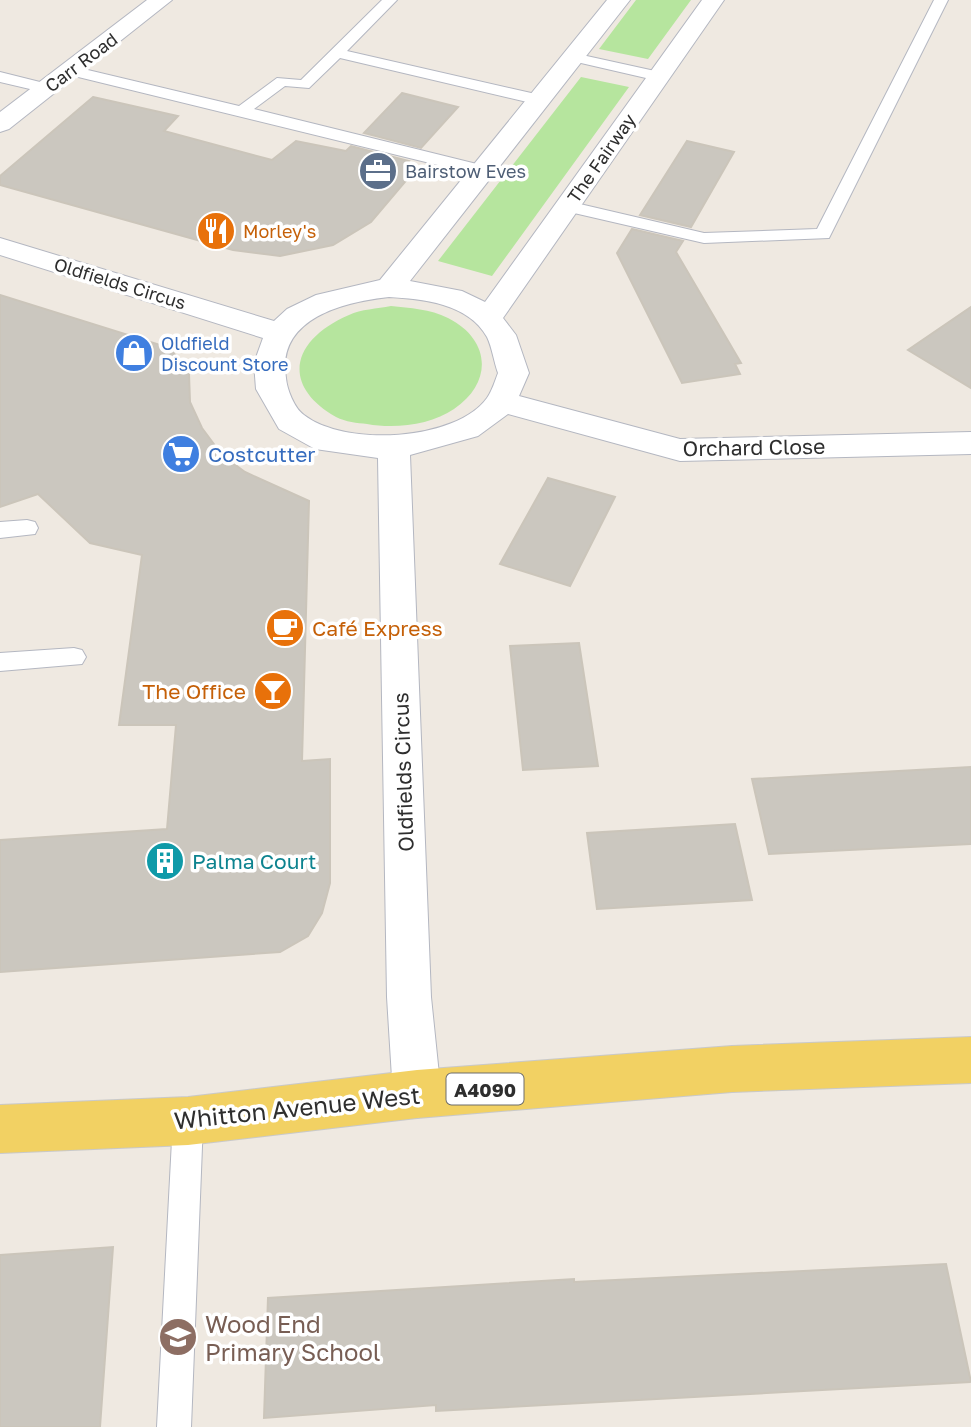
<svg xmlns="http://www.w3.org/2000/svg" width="971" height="1427" viewBox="0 0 971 1427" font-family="'Golos Text',sans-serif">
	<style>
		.green { fill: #b6e59e }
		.building { fill: #cbc7bf; stroke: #cbc5ba; stroke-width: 2 }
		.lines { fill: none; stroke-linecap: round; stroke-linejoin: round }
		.service-casing { stroke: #b4b7c1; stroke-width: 2 }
		.minor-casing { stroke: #b4b7c1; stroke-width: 2 }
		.primary-casing { stroke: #c9c9c9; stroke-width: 2 }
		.service { fill: #fff; fill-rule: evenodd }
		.minor { fill: #fff; fill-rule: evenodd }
		.primary { fill: #f2d163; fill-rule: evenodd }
		.labels { text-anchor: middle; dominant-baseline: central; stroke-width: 7; stroke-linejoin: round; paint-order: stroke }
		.far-street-label { font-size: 18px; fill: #2e2e2e; stroke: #fff }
		.far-service-label { font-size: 18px; fill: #4e5e75; stroke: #fff; text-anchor: start }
		.far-food-label { font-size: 18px; fill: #c56008; stroke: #fff; text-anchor: start }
		.far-shop-label { font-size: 18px; fill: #366cbe; stroke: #fff; text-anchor: start }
		.shield { fill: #fff; stroke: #6d6d6d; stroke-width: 2 }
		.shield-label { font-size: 19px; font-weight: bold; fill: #2e2e2e }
		.street-label { font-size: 21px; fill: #2e2e2e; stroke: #fff }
		.shop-label { font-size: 21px; fill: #366cbe; stroke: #fff; text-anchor: start }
		.food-label { font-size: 21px; fill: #c56008; stroke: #fff; text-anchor: start }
		.culture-label { font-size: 21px; fill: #0d838f; stroke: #fff; text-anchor: start }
		.near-street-label { font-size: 24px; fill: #2e2e2e; stroke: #fff }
		.near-education-label { font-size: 24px; fill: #785e54; stroke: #fff; text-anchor: start }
	</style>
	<rect width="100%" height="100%" fill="#efe9e1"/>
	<path class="green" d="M636,0H691L648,59L599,49Z
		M581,77L629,87L492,276L438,261Z
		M391,306C410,308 430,309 448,318C490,339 494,382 454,409C431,425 395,429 367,424C357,423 346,422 336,417C279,384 293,339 349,315C361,309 377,309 391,306Z"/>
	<path class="building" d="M402,93L458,107L421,148L364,133Z
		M93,97L178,116L164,131L272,160L296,141L346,151L351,146L409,161L404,167L415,170L371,222L333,245L280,256L233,250L0,185V176Z
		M687,141L734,152L691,227L640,215Z
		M632,229L683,241L676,252L741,363L735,364L740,374L682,383L617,253Z
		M0,295L170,348L189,374L190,402L202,428L222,455L245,472L309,501L302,761L330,759V883L322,913L308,936L280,952L0,972V840L167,829L176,725H119L142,555L90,543L38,494L0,507Z
		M971,307V388L908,350Z
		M548,478L615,497L570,586L500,564Z
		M579,643L598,766L523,770L510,646Z
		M971,767V844L769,854L752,779Z
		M735,824L752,900L597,909L587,833Z
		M113,1247L100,1427H0V1255Z
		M946,1264L971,1382L436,1411V1405L264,1418L268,1298L574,1279V1282Z"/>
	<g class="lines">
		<defs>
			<path id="service" d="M382,0H397L347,51L540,95L548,100L540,105L340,58L309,88L285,86L254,109L489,167V175L483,176L66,74L63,71L71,66L239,106L277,78L301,80Z
				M934,0H948L829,238L704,243L561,210L558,206L567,201L704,233L817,229Z
				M573,53L664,73L667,76L659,81L568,60V54Z
				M0,72L52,85L55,88L47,93L0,82Z
				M27,520L35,522L38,528L35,534L0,538V522Z
				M74,648L82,650L86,657L82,664L0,671V653Z
				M188,1106L199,1110L203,1121L191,1427H157L173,1121L177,1110Z"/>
			<path id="minor" d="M147,0H172L9,129L0,132V112Z
				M607,0H630L410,281L462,291L485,302L702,0H724L503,318L516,335L529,373L519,396L680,439L971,432V454L680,461L508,414L478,436L410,455L431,997L441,1094L434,1111L417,1118L400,1111L393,1094L387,997L378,458L315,449L279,429L256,389L254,363L263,338L0,255V238L274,321L287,309L316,295L380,280ZM389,297C422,299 468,303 487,337C492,347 494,362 498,373C495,381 492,391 487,398C456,441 345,447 304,415C294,408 287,389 286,378C276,318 344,302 389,297Z"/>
			<path id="primary" d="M971,1037V1083L732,1092L417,1118L188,1145L0,1153V1105L188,1097L417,1070L732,1046Z"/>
		</defs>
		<use href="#service" class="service-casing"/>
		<use href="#minor" class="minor-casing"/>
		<use href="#primary" class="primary-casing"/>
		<use href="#service" class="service"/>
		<use href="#minor" class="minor"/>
		<use href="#primary" class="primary"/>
	</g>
	<defs>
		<symbol id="office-disc" viewBox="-11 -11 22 22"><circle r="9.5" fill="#5c6f8a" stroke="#fff"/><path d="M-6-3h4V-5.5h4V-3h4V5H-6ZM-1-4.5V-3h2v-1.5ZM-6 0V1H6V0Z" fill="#fff"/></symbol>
		<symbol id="restaurant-disc" viewBox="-11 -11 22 22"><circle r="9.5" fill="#e8710a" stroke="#fff"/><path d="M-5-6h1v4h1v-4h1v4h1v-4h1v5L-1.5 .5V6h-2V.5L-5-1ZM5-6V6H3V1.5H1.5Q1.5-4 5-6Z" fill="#fff"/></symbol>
		<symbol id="shop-disc" viewBox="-11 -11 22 22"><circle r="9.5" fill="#3f7fe0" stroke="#fff"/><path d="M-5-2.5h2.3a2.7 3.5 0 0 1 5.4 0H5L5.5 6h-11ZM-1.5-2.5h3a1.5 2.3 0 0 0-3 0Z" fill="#fff"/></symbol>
		<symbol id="supermarket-disc" viewBox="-11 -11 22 22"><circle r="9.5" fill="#3f7fe0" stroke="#fff"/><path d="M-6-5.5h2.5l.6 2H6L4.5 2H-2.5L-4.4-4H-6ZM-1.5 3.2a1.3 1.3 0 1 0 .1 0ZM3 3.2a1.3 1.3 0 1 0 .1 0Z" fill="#fff"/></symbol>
		<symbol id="cafe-disc" viewBox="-11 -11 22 22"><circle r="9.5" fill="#e8710a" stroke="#fff"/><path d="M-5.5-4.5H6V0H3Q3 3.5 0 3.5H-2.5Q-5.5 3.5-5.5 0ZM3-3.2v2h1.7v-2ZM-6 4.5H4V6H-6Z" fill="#fff"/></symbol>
		<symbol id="bar-disc" viewBox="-11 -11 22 22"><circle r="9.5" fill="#e8710a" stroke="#fff"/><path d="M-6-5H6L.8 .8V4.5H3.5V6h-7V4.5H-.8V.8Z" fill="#fff"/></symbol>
		<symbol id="building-disc" viewBox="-11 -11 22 22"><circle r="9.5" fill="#0f9aa8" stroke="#fff"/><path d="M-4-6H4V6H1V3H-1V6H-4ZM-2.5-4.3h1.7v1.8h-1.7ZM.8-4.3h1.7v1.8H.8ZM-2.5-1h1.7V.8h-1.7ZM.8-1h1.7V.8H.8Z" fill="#fff"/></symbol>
		<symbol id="school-disc" viewBox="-11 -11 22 22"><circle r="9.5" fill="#8d6e63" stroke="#fff"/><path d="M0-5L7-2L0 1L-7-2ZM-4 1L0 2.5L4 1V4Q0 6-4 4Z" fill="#fff"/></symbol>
	</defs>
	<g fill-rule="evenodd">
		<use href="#office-disc" x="356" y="149" width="44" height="44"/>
		<use href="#restaurant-disc" x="194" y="209" width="44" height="44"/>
		<use href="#shop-disc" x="112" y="331" width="44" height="44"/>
		<use href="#supermarket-disc" x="159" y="432" width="44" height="44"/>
		<use href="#cafe-disc" x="263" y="606" width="44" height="44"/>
		<use href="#bar-disc" x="251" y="669" width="44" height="44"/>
		<use href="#building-disc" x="143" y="839" width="44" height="44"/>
		<use href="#school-disc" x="156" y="1315" width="44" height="44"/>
	</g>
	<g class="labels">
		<g class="far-street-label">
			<text transform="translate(81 62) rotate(-37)">Carr Road</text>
			<text transform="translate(601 158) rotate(-55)">The Fairway</text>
			<text transform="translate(120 283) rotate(17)">Oldfields Circus</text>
		</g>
		<g class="far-service-label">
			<text x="405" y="171">Bairstow Eves</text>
		</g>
		<g class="far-food-label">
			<text x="243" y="231">Morley's</text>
		</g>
		<g class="far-shop-label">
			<text x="161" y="343">Oldfield<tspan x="161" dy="21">Discount Store</tspan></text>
		</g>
		<rect class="shield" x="446.5" y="1073.5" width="77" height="31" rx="5"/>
		<g class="shield-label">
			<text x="485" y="1089">A4090</text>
		</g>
		<g class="street-label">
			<text transform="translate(754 447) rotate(-1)">Orchard Close</text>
			<text transform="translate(403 772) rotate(-92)">Oldfields Circus</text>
		</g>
		<g class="shop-label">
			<text x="208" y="454">Costcutter</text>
		</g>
		<g class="food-label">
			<text x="312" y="628">Café Express</text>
			<text x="246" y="691" text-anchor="end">The Office</text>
		</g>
		<g class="culture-label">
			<text x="192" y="861">Palma Court</text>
		</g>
		<g class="near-street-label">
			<text transform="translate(297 1107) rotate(-6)">Whitton Avenue West</text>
		</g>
		<g class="near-education-label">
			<text x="205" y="1323">Wood End<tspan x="205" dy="28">Primary School</tspan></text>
		</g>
	</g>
</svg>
